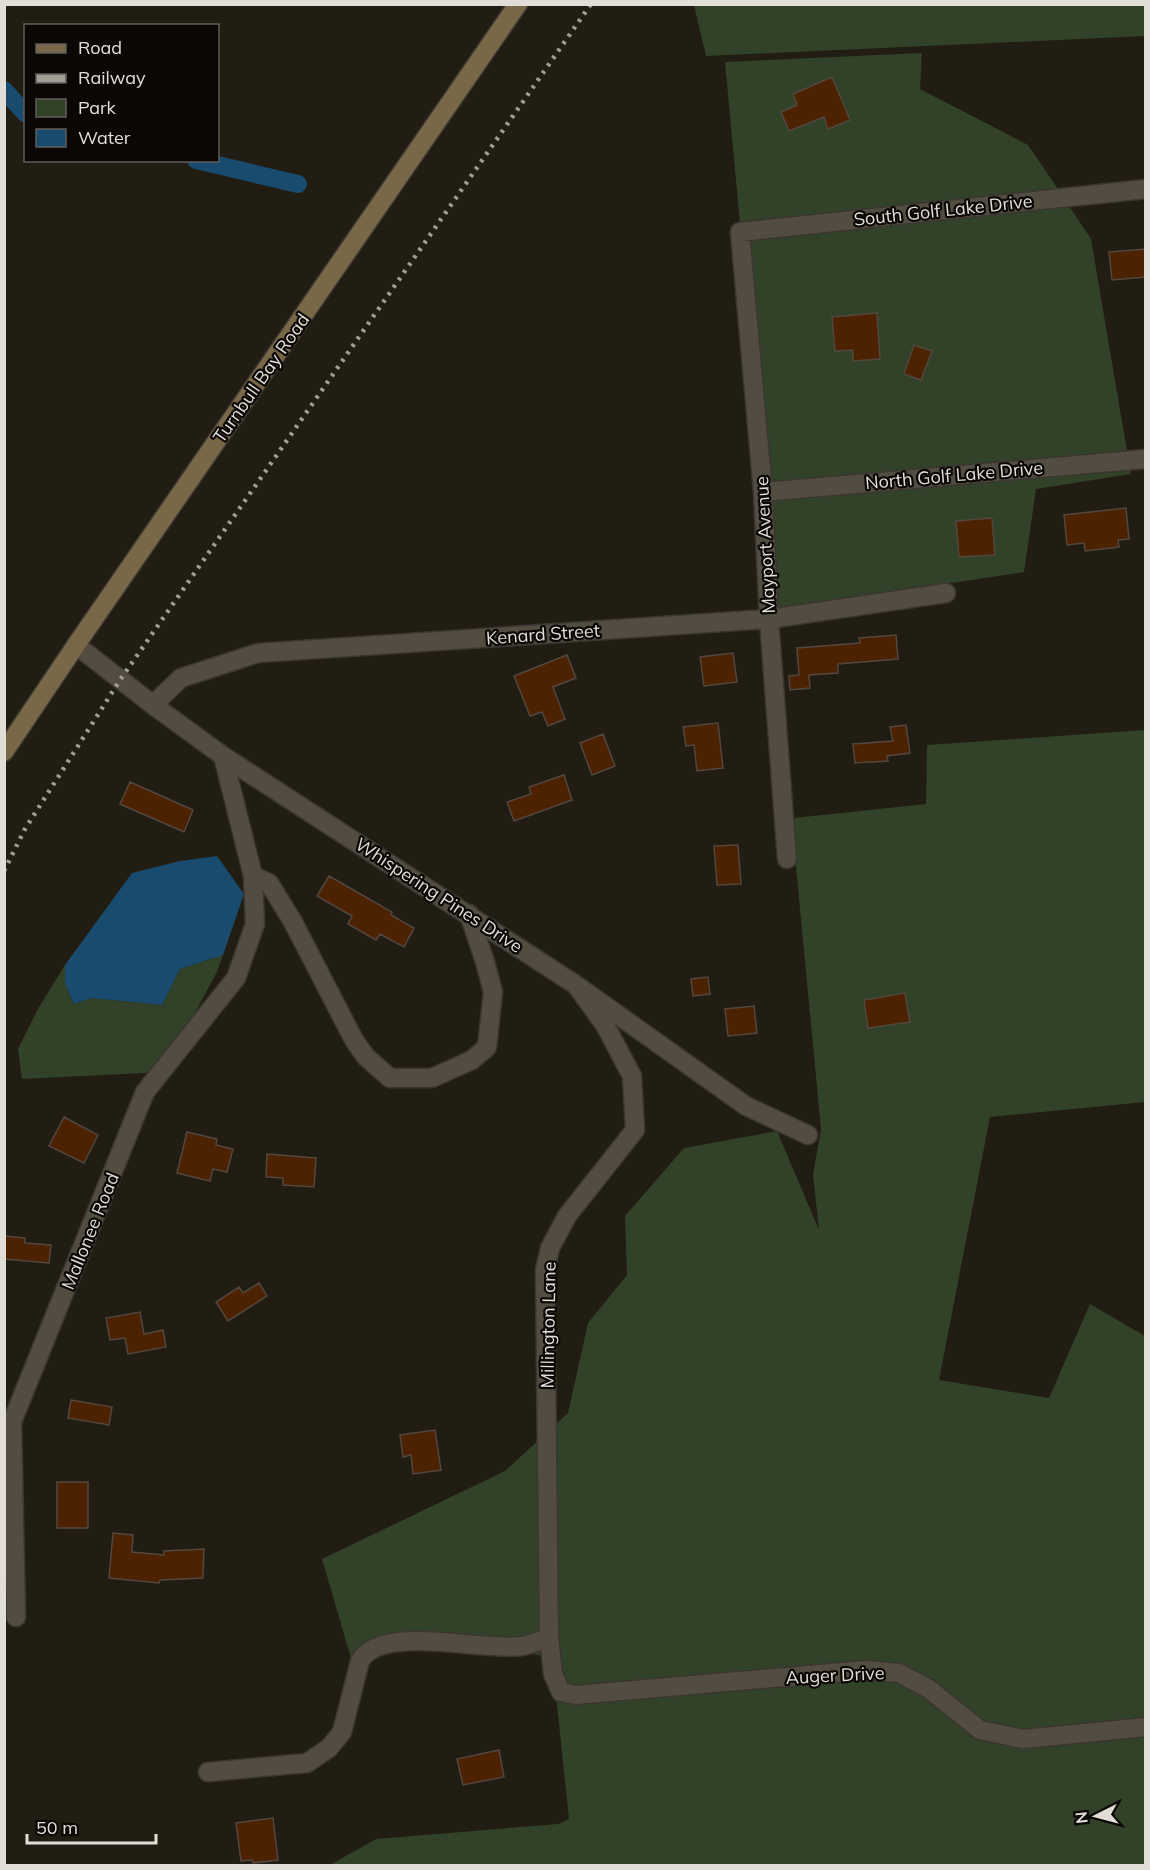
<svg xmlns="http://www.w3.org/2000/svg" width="1150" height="1870" viewBox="0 0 1150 1870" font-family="Mulish,sans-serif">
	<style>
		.green { fill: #314228 }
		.water { fill: #184b6d }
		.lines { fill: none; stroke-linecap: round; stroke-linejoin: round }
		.canal { stroke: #184b6d; stroke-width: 18 }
		.building { fill: #4d2200; stroke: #524740; stroke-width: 1.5 }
		.street-casing { stroke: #3b3631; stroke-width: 21 }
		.secondary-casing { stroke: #3b3631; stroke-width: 21 }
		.street { stroke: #524c41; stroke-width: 18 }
		.secondary { stroke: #796848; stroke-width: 18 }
		.rail { stroke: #a29d95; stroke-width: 4.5; stroke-dasharray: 3 6; stroke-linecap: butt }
		.labels { text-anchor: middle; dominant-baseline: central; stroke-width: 4.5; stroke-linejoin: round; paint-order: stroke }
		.street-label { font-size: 18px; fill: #e2ded7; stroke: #0a0705 }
	</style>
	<rect width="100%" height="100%" fill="#221d13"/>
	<path class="green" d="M694,5H1145V36L706,56Z
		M922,53L920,89L1028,145L1058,189L740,223L725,62Z
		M1069,206L1091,239L1127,451L772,482L750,240Z
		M1130,469L1131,474L1036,489L1024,572L779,609L773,500Z
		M1145,730V1102L990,1117L939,1380L1049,1398L1090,1304L1145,1336V1865H330L376,1839L558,1824L569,1819L552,1657L430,1640L351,1658L322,1559L505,1471L568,1413L588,1323L627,1275L625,1216L684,1148L777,1131L819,1230L813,1175L821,1129L796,867L794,818L926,804L927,745Z
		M223,955L217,972L163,1072L22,1079L18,1049L39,1007L65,965V984L74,1004L91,998L162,1005L180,969Z"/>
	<path class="water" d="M217,856L244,894L223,955L180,969L162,1005L91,998L74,1004L65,984V965L132,873L180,861Z"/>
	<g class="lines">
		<path class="canal" d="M4,90L26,114
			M196,160L298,184"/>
	</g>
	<path class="building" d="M832,77L850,120L828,129L824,117L789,131L781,112L797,105L793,94Z
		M1146,249V277L1112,280L1109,252Z
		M877,313L880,359L853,361V350L835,351L832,317Z
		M914,345L932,351L921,380L904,374Z
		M1126,508L1129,539L1118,540L1119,547L1085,551L1084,543L1067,545L1064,515Z
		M992,518L995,555L959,557L956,521Z
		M896,635L898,659L838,664V673L809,675L810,688L790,690L789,676L799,675L797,648L860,643L859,638Z
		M733,653L737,682L704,686L700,657Z
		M567,655L576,678L553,687L565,719L548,726L542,712L530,716L514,676Z
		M718,723L723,768L697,771L694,745L686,746L683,727Z
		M906,725L910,753L887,756L888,761L855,763L853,744L893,741L890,727Z
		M603,734L615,766L592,775L580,743Z
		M564,775L572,800L514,821L507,802L531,794L529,787Z
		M130,782L193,810L184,832L120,804Z
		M738,845L741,884L717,885L714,846Z
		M329,876L392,912L391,915L414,928L404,947L380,934L376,940L348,924L352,916L317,896Z
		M708,977L710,994L693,996L691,979Z
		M905,993L910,1022L868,1028L864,1000Z
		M754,1006L757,1033L728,1036L725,1009Z
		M64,1117L98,1135L84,1163L49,1146Z
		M187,1132L217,1139L216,1145L233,1149L227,1172L213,1169L210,1181L177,1173Z
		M267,1154L316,1158L314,1187L283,1185V1178L266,1177Z
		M4,1236L25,1238V1243L51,1245L49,1263L4,1259Z
		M259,1283L267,1296L228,1321L216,1302L239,1287L243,1293Z
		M140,1312L144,1334L163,1330L166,1347L128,1354L125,1338L110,1340L106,1318Z
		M71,1400L112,1407L109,1425L68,1418Z
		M435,1430L441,1470L413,1474L411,1455L403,1457L400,1435Z
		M57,1482H88V1528H57Z
		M113,1533L133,1535L132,1552L164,1555V1551L204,1549L203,1578L160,1580L159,1583L109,1578Z
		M499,1750L504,1777L463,1785L457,1759Z
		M273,1818L278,1860L253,1863L252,1860L241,1861L236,1823Z"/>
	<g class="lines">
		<defs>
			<path id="street" d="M763,492L1146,459
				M76,645L153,705L223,756L576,985L746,1106L808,1135
				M153,705L181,678L258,653L769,619L946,593
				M787,859L769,619L763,492L740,232L1146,189
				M253,876L269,883L293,922L354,1040L366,1057L390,1078H432L472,1060L487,1047L493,992L485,962L469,914
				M576,985L605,1025L632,1076L635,1130L567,1216L550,1248L545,1270L549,1637L553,1674L561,1692L576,1695L866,1670L899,1673L929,1689L980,1730L1023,1739L1146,1727
				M16,1617L12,1422L145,1092L236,978L255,924L253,876L223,756
				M208,1772L307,1763L329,1748L342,1732L360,1661C381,1623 484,1652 522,1646C531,1645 540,1640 549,1637"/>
			<path id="secondary" d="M4,752L76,645L518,4"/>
		</defs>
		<use href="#street" class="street-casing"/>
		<use href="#secondary" class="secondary-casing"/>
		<use href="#street" class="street"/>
		<use href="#secondary" class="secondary"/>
		<path class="rail" d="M4,871L25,829L120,680L591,4"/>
	</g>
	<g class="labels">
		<g class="street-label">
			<text transform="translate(943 210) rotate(-6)">South Golf Lake Drive</text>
			<text transform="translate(261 378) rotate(-55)">Turnbull Bay Road</text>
			<text transform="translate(954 475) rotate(-5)">North Golf Lake Drive</text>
			<text transform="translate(765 545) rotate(-93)">Mayport Avenue</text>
			<text transform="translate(543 634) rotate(-4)">Kenard Street</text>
			<text transform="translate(439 895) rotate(33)">Whispering Pines Drive</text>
			<text transform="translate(90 1231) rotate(-68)">Mallonee Road</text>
			<text transform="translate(548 1325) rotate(-89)">Millington Lane</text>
			<text transform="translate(835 1675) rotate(-3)">Auger Drive</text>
		</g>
	</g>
	<rect width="1150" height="1870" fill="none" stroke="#e2ded7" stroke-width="12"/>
	<rect x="24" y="24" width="195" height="138" fill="#0a0705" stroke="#605d59" stroke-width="1.5"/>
	<rect x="36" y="44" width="30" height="9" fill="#796848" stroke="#605d59" stroke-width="1.5"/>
	<text x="78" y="54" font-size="18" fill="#e2ded7">Road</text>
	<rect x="36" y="74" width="30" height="9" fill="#a29d95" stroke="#605d59" stroke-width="1.5"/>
	<text x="78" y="84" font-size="18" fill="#e2ded7">Railway</text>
	<rect x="36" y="99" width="30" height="18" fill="#314228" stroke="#605d59" stroke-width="1.5"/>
	<text x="78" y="114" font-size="18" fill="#e2ded7">Park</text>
	<rect x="36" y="129" width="30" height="18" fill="#184b6d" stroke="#605d59" stroke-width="1.5"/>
	<text x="78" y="144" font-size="18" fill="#e2ded7">Water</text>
	<g transform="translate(1096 1816) rotate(264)" stroke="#0a0705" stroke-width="4.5" paint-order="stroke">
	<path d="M0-4.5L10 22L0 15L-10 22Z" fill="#e2ded7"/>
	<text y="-9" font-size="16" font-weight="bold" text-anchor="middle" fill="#e2ded7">N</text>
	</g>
	<path d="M27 1834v9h129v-9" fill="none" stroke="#e2ded7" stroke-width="3"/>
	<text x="36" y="1834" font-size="18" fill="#e2ded7" stroke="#0a0705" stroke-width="4.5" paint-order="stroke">50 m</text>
</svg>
